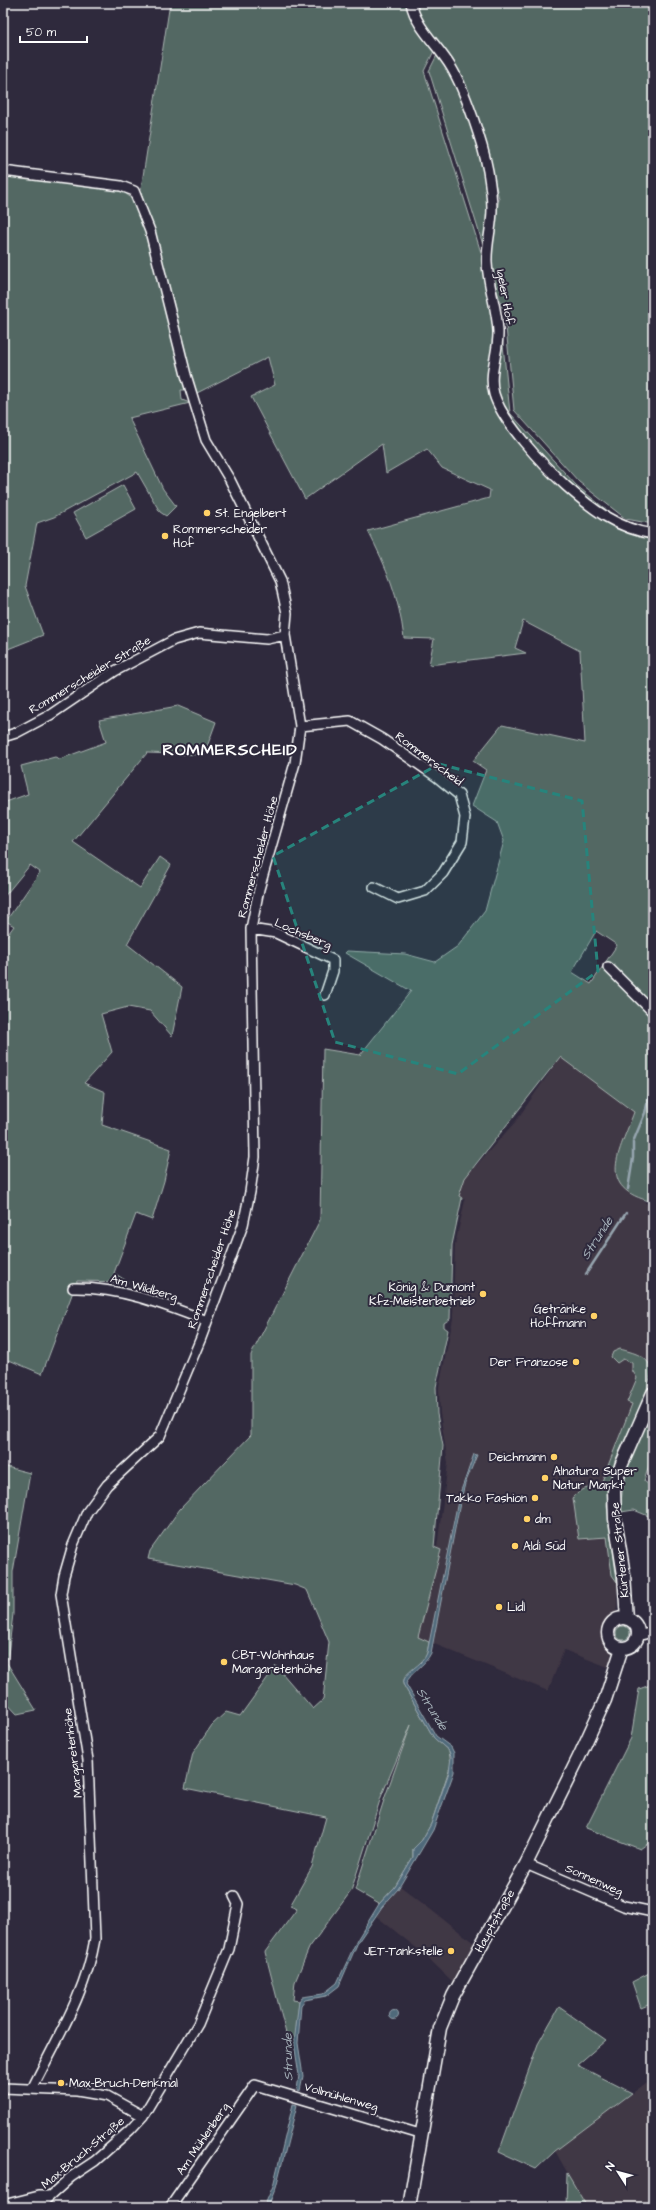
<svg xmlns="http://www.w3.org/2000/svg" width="656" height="2210" viewBox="0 0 656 2210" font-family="'Architects Daughter',sans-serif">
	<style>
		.built { fill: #413745 }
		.green { fill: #536863; stroke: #a9b4b1; fill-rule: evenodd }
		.water { fill: #50697a; stroke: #96a5af }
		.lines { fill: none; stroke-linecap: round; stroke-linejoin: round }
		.stream { stroke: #96a5af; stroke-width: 2.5 }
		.street-casing { stroke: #fff; stroke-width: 12 }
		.secondary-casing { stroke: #fff; stroke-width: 15 }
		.street { stroke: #2f2a3d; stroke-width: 9 }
		.secondary { stroke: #2f2a3d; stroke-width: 12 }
		.marked { fill: #27847c; fill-opacity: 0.2; stroke: #27847c; stroke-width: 3; stroke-dasharray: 8 5; stroke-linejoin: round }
		.poi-dot { fill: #ffd166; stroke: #2f2a3d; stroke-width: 1.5 }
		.labels { text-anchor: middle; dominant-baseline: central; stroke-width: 4; stroke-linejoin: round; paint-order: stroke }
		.street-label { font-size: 12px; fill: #fff; stroke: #2f2a3d }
		.poi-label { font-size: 12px; fill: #fff; stroke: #2f2a3d; text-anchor: start }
		.water-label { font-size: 13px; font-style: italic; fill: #a8b4bc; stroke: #2f2a3d }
		.district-label { font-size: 16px; font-weight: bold; letter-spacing: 1px; fill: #fff; stroke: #2f2a3d }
	</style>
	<rect width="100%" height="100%" fill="#2f2a3d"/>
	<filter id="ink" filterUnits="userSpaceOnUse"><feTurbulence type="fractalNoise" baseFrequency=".025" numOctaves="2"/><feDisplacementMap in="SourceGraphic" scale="8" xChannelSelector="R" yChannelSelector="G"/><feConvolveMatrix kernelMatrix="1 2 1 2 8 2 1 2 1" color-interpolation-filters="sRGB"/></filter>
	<g filter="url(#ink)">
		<path class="built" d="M560,1057L634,1112L619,1154L630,1194L643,1200L653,1211V1368L645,1397L615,1461L608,1492L607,1505L617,1582V1604L611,1659L608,1667L564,1650L548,1691L432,1643L460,1503L470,1471L466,1472L459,1496L429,1642L418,1637L441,1550L437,1548L448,1463L440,1413L439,1388L453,1319L455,1245L465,1200L459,1196L465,1178L516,1121Z
			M400,1886L474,1943L453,1982L424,1954L376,1916Z
			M646,2083L653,2092V2207H587L555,2151Z"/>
		<path class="green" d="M170,3H408L415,22L435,49L424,71L484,262C486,281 495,301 496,319C498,341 486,362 488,385C490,412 547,475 570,491L572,488C549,466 493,412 492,379C492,358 502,338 500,316L510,413L576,485L637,535L653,537V1202C594,1188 620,1152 634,1112L560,1057L465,1178L459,1196L462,1198L452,1245L450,1319L444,1323V1327L448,1330L436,1387L437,1414L443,1446L434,1547L441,1550L418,1637L429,1642C428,1648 427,1656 424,1661C416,1671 405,1670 403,1684L434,1738L449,1751L451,1764L431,1824L422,1840L413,1849V1857L395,1887L379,1904L355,1890L385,1797L411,1725L381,1797L351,1891L309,1948L295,1982L293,2000L299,2001L295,2045H289L265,1952L297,1909L290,1906L312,1867L326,1817L185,1788L193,1753L212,1725L226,1712L240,1716L276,1666L313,1709L323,1700L329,1642L307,1590L295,1585L148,1559L150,1551L180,1509L251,1435V1355L320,1220L323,1049L360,1055L411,991L345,953L347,951L405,954L435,962L458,946L485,911L504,841L497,822L472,806L486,770L473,761L502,725L585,743L580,651L523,621L515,648L526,653L429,665L434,639L404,638C399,597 387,568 368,531L489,498L490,490L442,468L427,449L386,473L382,444L305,499L251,397L275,385L268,357L195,394C176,327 151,257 141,189ZM596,931L617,945L591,984L572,972Z
			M414,3H653V524L626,519L579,482L514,410L505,316L488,262L499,199L483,133L459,73L422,24Z
			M438,53C462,81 486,162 491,200C492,214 486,233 484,248L429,71Z
			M3,175L123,191C138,202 141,217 146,233L187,390H181L182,400L190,403L129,418L163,489L176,506L166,516L160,512L137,472L54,517L37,523L25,586L43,635L3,651Z
			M123,485L136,509L86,537L73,513Z
			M178,706L216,722L204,755L147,753L73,842L140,888L160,857L171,865L127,944L182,987L172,1036L150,1011L128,1007L101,1014L112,1052L84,1083L105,1092L102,1125L171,1149L164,1181L152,1220L136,1214L114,1273L128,1282L77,1281L42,1374L9,1360L3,1369V941L14,926L6,921L40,872L30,865L3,898V803L28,794L21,766L55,757L60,759L106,742L99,720Z
			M620,1349C634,1353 647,1355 652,1370L645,1397L615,1461L608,1492L607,1505L617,1582L612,1575L607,1537L579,1539L573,1498C580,1490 588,1485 599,1489L632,1404L627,1402L637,1378L632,1370V1363L623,1359L617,1363L611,1357L613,1352Z
			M653,1411V1453L644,1481L653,1488V1518L634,1510L621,1512C620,1475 637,1444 653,1411Z
			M3,1466L30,1473L13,1572V1614L7,1663L36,1710L17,1714L3,1699Z
			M616 1633a7 7 0 1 1 14 0a7 7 0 1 1-14 0Z
			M653,1684V1840L640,1849L586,1828L631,1738L639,1689Z
			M653,1971V2003L641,2008L632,1982Z
			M559,2007L606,2040L577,2065L632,2093L555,2151L536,2169L499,2152L538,2044Z
			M567,2173L587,2207H566Z"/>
		<path class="water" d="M474,1454L477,1455L465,1484L460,1503L431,1653C425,1666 411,1671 406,1684L436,1736L451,1747L454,1753V1772L433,1830L398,1889L382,1907L358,1942L339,1986L326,1996L305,2000L301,2005L298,2043L303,2076L300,2091L297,2090L299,2075L294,2043L299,2001L302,1997L323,1994L337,1983L357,1940L379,1904L395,1887L413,1857V1849L422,1840L431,1824L449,1772L451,1757L449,1751L434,1738L403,1684C405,1669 422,1667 427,1653L459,1496Z
			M389.5 2015a4.5 4.5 0 1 1 9 0a4.5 4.5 0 1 1-9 0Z
			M293,2104L297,2105L276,2187L268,2207H264L273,2186Z"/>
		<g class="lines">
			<path class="stream" d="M628,1189L633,1158V1142L645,1113L653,1079
				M586,1274L626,1213"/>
			<defs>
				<path id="street" d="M411,3C416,28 438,45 451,67C465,90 483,144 488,171C490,183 492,197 492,209C492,227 486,245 487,263C488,286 497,308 498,331C499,352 488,373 494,394C502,422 544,466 566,486C592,509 618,529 653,534
					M3,171L121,186L134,191L150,231L186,375L206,440L230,480L280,581L287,613L285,635L300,726L295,763L259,889L251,929L255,1157L250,1192L243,1225L201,1338L160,1436L107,1485L87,1512L73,1545L64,1576L61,1594L88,1760L95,1939C86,1993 56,2040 32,2089
					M300,726L350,721L382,739L437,777L459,795L465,817L462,842L443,873L425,891L398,899L374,887
					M3,737L16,733L50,715L115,671L174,640L199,633L267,639L285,635
					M251,929L276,933L333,960V971L325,995
					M608,967L653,1012
					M73,1288C120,1287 163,1304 207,1321
					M637,1636L653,1632
					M526,1864L624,1906L653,1912
					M3,2088L77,2091L107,2096L143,2116
					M3,2205L39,2196H50
					M34,2207L41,2204L71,2177L95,2161L130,2130L143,2116L198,2024L229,1949L238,1904L234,1896
					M170,2207L255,2085L420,2134"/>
				<path id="secondary" d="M608 1633a15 15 0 1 1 30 0a15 15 0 1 1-30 0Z
					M627,1619L624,1575L615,1519L614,1491L621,1466L653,1393
					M409,2207L440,2028L453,1996L526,1864L579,1757L605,1700L622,1648"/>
			</defs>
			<use href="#street" class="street-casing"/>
			<use href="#secondary" class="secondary-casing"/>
			<use href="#street" class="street"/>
			<use href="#secondary" class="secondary"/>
		</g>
	</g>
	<path class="marked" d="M439,764L582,801L598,971L458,1074L335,1042L273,856Z"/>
	<g class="poi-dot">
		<circle cx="207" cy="513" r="4"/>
		<circle cx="165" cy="536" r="4"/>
		<circle cx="483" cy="1294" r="4"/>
		<circle cx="594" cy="1316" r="4"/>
		<circle cx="576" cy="1362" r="4"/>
		<circle cx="554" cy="1457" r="4"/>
		<circle cx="545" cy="1478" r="4"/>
		<circle cx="535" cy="1498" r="4"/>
		<circle cx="527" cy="1519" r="4"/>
		<circle cx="515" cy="1546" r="4"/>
		<circle cx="499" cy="1607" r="4"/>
		<circle cx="224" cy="1662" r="4"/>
		<circle cx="451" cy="1951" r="4"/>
		<circle cx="61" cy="2083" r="4"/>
	</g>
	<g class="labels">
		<g class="street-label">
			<text transform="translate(505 297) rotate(80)">Igeler Hof</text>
			<text transform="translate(90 675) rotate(-31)">Rommerscheider Straße</text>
			<text transform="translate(429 759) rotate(37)">Rommerscheid</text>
			<text transform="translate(258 857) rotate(-75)">Rommerscheider Höhe</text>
			<text transform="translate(303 934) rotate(23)">Lochsberg</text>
			<text transform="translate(212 1269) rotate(-71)">Rommerscheider Höhe</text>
			<text transform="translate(144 1288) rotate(16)">Am Wildberg</text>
			<text transform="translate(620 1550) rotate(-96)">Kürtener Straße</text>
			<text transform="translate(73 1753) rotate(-97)">Margaretenhöhe</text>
			<text transform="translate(594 1880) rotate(24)">Sonnenweg</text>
			<text transform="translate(495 1921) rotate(-61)">Hauptstraße</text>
			<text transform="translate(341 2097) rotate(16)">Vollmühlenweg</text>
			<text transform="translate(203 2139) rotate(-56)">Am Mühlenberg</text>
			<text transform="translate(83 2153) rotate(-40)">Max-Bruch-Straße</text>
		</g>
		<g class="poi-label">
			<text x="215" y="513">St. Engelbert</text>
			<text x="173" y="529">Rommerscheider<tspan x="173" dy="14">Hof</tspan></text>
			<text x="475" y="1287" text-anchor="end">König &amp; Dumont<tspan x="475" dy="14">Kfz-Meisterbetrieb</tspan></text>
			<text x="586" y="1309" text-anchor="end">Getränke<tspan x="586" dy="14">Hoffmann</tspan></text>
			<text x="568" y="1362" text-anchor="end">Der Franzose</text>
			<text x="546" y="1457" text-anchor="end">Deichmann</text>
			<text x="553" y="1471">Alnatura Super<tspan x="553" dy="14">Natur Markt</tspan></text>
			<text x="527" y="1498" text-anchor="end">Takko Fashion</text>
			<text x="535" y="1519">dm</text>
			<text x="523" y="1546">Aldi Süd</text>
			<text x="507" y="1607">Lidl</text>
			<text x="232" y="1655">CBT-Wohnhaus<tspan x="232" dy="14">Margaretenhöhe</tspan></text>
			<text x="443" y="1951" text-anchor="end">JET-Tankstelle</text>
			<text x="69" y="2083">Max-Bruch-Denkmal</text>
		</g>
		<g class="water-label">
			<text transform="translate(597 1238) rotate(-57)">Strunde</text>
			<text transform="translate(432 1709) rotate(58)">Strunde</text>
			<text transform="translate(288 2057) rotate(-91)">Strunde</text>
		</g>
		<g class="district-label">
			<text x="230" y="750">ROMMERSCHEID</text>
		</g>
	</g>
	<rect width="656" height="2210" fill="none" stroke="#2f2a3d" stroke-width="16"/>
	<rect x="8" y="8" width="640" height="2194" fill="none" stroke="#fff" stroke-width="1.5" filter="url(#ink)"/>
	<g transform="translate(618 2172) rotate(306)" stroke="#2f2a3d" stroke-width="3" paint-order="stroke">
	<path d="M0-3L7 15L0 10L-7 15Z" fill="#ffffff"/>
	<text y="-6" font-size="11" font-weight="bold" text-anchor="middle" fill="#ffffff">N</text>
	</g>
	<path d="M20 36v6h67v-6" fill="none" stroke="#ffffff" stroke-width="2"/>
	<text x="26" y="36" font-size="12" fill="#ffffff" stroke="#2f2a3d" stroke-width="3" paint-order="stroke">50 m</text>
</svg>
